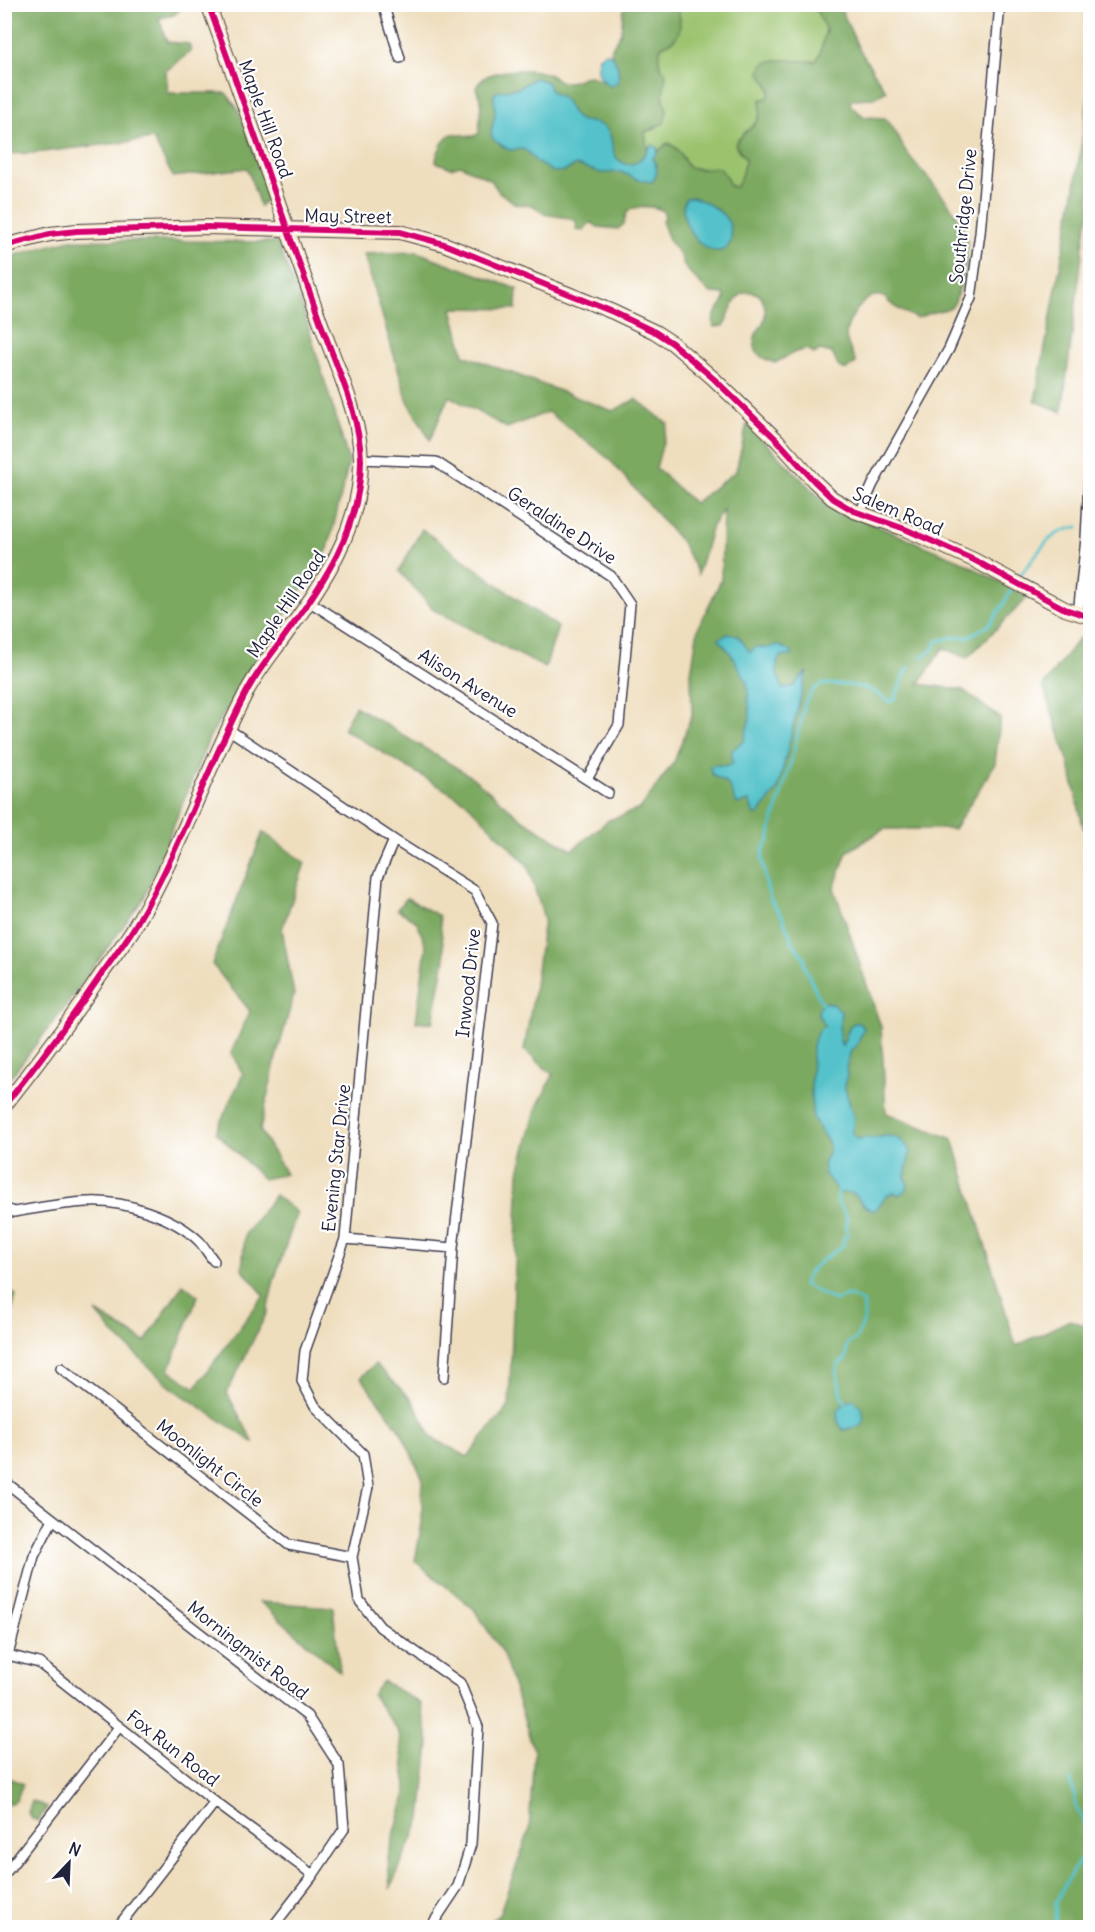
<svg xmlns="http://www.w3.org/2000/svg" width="1095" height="1932" viewBox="0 0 1095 1932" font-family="Delius,sans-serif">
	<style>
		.green { fill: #9bc36e; stroke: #5e7254; stroke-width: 1.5 }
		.forest { fill: #7ca961; stroke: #4f664e; stroke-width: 1.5 }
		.water { fill: #54c2cb; stroke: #3b7283; stroke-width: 1.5 }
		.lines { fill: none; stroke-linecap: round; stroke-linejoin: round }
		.stream { stroke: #54c2cb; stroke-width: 3 }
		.street-casing { stroke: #413e4f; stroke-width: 12 }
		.secondary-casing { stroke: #413e4f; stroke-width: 16 }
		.street { stroke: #fff; stroke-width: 9 }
		.secondary { stroke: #f9e7c3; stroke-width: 14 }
		.cycleway-casing { stroke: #fff; stroke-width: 10 }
		.cycleway { stroke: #d6006c; stroke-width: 6 }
		.labels { text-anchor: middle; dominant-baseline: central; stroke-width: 4.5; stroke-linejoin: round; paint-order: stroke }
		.street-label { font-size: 18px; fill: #22223b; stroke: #fff }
	</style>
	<rect width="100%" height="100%" fill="#fff"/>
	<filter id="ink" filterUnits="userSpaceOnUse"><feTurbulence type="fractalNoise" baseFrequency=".0167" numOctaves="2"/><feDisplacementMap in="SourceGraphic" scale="12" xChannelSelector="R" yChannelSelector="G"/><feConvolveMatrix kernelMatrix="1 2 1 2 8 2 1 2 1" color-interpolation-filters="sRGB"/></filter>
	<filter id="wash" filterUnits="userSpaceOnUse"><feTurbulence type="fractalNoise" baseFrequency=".008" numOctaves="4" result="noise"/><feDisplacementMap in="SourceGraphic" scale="24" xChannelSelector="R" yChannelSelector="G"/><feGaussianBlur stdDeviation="1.35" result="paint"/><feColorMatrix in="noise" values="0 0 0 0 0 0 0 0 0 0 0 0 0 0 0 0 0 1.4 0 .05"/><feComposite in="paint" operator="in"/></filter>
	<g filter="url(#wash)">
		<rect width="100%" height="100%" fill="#efdebe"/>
		<path class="green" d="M677,5H814L826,29L820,54L816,61L804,63L788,60L762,66C757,79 776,84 768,98L762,99L760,101C763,131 743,125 736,147L745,158V161L740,180L736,187L730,186C718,153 710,176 688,166L676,148L669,143L666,144L657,153L647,150L645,132L655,129L667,112L663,95L662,69L658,59L661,47L675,39L680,19Z"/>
		<path class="forest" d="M5,5H183L184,6L174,15L159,18L167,42L189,44L191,51L166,71L168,93H226L238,109L270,197L260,206L247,168L173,177L153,139L34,153L5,154Z
			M624,5L636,7L644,5H677C680,14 683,32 674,39C670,42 665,44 661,47C658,58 657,65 666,73L663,95L667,112L664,123L645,132L647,149L651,145L657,147L658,152L666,144C678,145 682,157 688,167C710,176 718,153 730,186L736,187L740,180L745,161V158L735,144C747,125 763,129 760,101L762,99L768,98C777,83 756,79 761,68C767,54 802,63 816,61L820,54L826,30L814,5H839L859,49L886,91L874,98L853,99L850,102L851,106L865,117L885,118C898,131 898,140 907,153C925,177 963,212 967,241C969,256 965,272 960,287C953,308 956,308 934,312C927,313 923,317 916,318C908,314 898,310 891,304C887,301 886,296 880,296C864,293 845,323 846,336C847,346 853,354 856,363L847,369H842L838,366L832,353L820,350L814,354L808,349L795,352L775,363C768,361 760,358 756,351C755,347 754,341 755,337C756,332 760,329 762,325C768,314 766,292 750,292C733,292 730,315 724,326L714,327C710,317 720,308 725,299L724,294L711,293L701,285L684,266L681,256L670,242L662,221L665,217L663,211C655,206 632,204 626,214C625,217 625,221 624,224L618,229L598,227L592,223L588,224L584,231L576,230L577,223L573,219L545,214L532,205L516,204L499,192L491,180L460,165L451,168L436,162C436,155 439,150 442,144C453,122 467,144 479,133L481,102L476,88C478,84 481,79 485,77C501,69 529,68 545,73C552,75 556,80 562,82C574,84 580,76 589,76C597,76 604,83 611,86L618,70L611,53L612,48L621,32Z
			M1085,5H1090V212L1085,232L1062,412L1035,401L1075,187L1089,92Z
			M70,240L277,242L302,305L349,462L328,549L278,625L210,736L144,898L59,1015L5,1084V258Z
			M417,252L517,289L516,309L452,308L464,355L613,411L636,399L668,424L656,468L694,503L736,471L747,424L828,506L959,560L1028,597L967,658L943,648L919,684L963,690L1000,718L995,764L954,829H884L847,852L834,888L881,1027L886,1113L953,1139L1016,1346L1070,1320L1090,1327V1927H487L500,1912L529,1831L534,1751L503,1654L474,1609L415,1561L422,1523V1477L401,1432L361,1377L375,1364L413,1401L432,1438L468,1457L485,1434L509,1406L519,1172L536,1109L553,1075L524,1050L534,992L544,919L528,866L466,802L343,729L355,706L472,777L523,820L572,850L609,820L640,809L674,762L692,715L691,673L698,628L721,580L723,510L712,526L698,574L682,543L609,459L548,412L507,428L449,396L430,440L407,399L364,254Z
			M422,529L527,606L558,627L545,668L434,610L399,571Z
			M1079,638L1090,652V836L1083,827L1069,763L1043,686Z
			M263,832L305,863L282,929L294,994L276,1058L260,1130L286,1174L263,1179L216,1132L243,1074L231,1053L250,1011L212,964Z
			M407,898L439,916L445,959L433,1022H416L426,947L417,922L397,909Z
			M275,1195L297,1213L274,1280L267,1312L227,1393L254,1443L172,1388L113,1333L96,1312L145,1342L183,1284L198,1296L169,1370L195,1388L264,1295L242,1269L245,1234Z
			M5,1288L16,1295L5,1336Z
			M260,1602L333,1607L340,1672Z
			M383,1681L421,1704L429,1743L421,1819L390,1889L388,1857L407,1789L399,1732L372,1695Z
			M4,1776L23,1784L16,1801L7,1805L5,1803Z
			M32,1801L47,1807L38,1821L31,1818L28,1813Z"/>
		<path class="water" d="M606,52C617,56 620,72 618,82L610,86C599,80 595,69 599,57Z
			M535,78L547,82L552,93C571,98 566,109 578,119C584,124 598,119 607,130C612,136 612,146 614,153C616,158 618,160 623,163C638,169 644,154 651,145L657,147V153L653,158C657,167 659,174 652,182L639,180L621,172L602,173L576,165L565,171L553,172L536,162L528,152L522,149L509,150L498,143L493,139L491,133L495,114L494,94L499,91L518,88Z
			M693,197C704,201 717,208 725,217C732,225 735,245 723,250C703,258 674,218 686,198Z
			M727,634L738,636L750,652L756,647L767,648L778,645L792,652V656H781L777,662V674L783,689L794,686L807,671L778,789L758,815H754L749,801L739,804L736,803C733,797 732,789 727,784C719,775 712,781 710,766C716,764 725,767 732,764V750L744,741L750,717L747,682L731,654L719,639Z
			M826,1002L835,1005L841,1011C841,1022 836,1035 842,1046L850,1026L854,1023H859L864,1028L857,1045L851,1050L846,1068L847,1076L844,1085L854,1119L852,1133L856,1139C864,1138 869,1138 876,1138C879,1138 883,1136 886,1136C897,1135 906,1143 910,1152L905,1176L908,1185L906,1191L898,1195L895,1192L886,1196L878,1207L874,1211C855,1205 862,1189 839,1193L825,1174L823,1164L829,1151V1144L813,1118L811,1098L812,1045L819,1030L825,1026L818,1014L819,1008Z
			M853,1399L862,1408L864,1420L860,1426L843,1430L838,1422L837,1412L844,1404Z"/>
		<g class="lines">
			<path class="stream" d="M1020,575C1039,554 1046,531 1078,527
				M921,657L933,649L937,641L955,637H968L989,625L1002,607L1011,590
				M823,1006L804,965L805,959L793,943L782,916L771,901L767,888L762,859L764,847L769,841L772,825L792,758L806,701L814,689L823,684L850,685L870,689L890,702L895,699L902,680L909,667
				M839,1191C834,1203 842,1208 847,1218L846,1225L848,1234L843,1238L844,1244C831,1257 807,1265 804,1285L832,1299L838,1300C849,1293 854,1296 864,1304V1321L856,1339L847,1344L846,1358L838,1365L836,1372C842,1384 836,1390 846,1403
				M1055,1928L1056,1902L1065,1884L1087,1848L1088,1831L1077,1808L1071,1780"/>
		</g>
	</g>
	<g filter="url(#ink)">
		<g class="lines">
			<defs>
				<path id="street" d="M383,4L400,58
					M361,459L436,462L611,576L630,604L619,725L587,779
					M860,513L873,484L949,349L971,298L980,233L1000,4
					M310,602L608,793
					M1078,615L1086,538L1090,461
					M228,729L394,840L475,891L492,923L453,1248L444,1377
					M394,840L378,877L345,1239L305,1351L302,1381L315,1406L363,1454L368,1487L352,1557L359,1600L380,1627L460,1683L478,1727L471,1844L458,1886L430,1928
					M4,1208L14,1212C38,1208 63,1203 88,1202C124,1200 175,1217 200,1242C205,1248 209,1255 214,1261
					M345,1239L453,1248
					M61,1368L289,1545L352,1557
					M4,1481L307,1716L339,1765L344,1829L313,1875L272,1928
					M8,1655L39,1663L215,1802L313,1875
					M4,1664L8,1655L34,1556L53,1519
					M4,1875L119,1727
					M117,1928L215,1802"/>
				<path id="secondary" d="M4,246L50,234L77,231L206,227L400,232L444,244L613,312L655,332L672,343L714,379L778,441L814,481L832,498L854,511L905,529L974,560L1065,609L1090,617
					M4,1106C39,1062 72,1018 103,972C115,955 128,939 138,921C181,849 207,767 246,693C256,673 271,655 284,637C323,584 361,529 361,460C360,412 334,362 319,318C281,214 247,109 208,4"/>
			</defs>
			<use href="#street" class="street-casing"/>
			<use href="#secondary" class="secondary-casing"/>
			<use href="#street" class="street"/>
			<use href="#secondary" class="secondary"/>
			<defs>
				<path id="cycleway" d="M4,246L50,234L77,231L206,227L400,232L444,244L613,312L655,332L672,343L714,379L778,441L814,481L832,498L854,511L905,529L974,560L1065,609L1090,617
					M4,1106C39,1062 72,1018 103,972C115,955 128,939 138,921C181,849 207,767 246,693C256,673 271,655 284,637C323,584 361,529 361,460C360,412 334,362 319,318C281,214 247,109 208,4"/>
			</defs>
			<use href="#cycleway" class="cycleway-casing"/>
			<use href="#cycleway" class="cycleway"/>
		</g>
	</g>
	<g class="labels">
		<g class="street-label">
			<text transform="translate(266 119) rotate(70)">Maple Hill Road</text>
			<text transform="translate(348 216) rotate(1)">May Street</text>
			<text transform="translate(963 216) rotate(-84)">Southridge Drive</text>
			<text transform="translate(898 511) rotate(23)">Salem Road</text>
			<text transform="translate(562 525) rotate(33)">Geraldine Drive</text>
			<text transform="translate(286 604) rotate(-56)">Maple Hill Road</text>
			<text transform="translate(468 683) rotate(32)">Alison Avenue</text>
			<text transform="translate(468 983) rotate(-84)">Inwood Drive</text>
			<text transform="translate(336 1158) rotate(-84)">Evening Star Drive</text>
			<text transform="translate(210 1463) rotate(38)">Moonlight Circle</text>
			<text transform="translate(248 1650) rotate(38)">Morningmist Road</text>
			<text transform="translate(173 1748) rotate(38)">Fox Run Road</text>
		</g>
	</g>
	<rect width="1095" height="1932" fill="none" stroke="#fff" stroke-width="24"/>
	<g transform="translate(69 1863) rotate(23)" stroke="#ffffff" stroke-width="4.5" paint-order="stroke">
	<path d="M0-4.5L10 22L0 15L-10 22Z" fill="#22223b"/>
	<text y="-9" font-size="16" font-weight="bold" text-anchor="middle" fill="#22223b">N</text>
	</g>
</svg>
